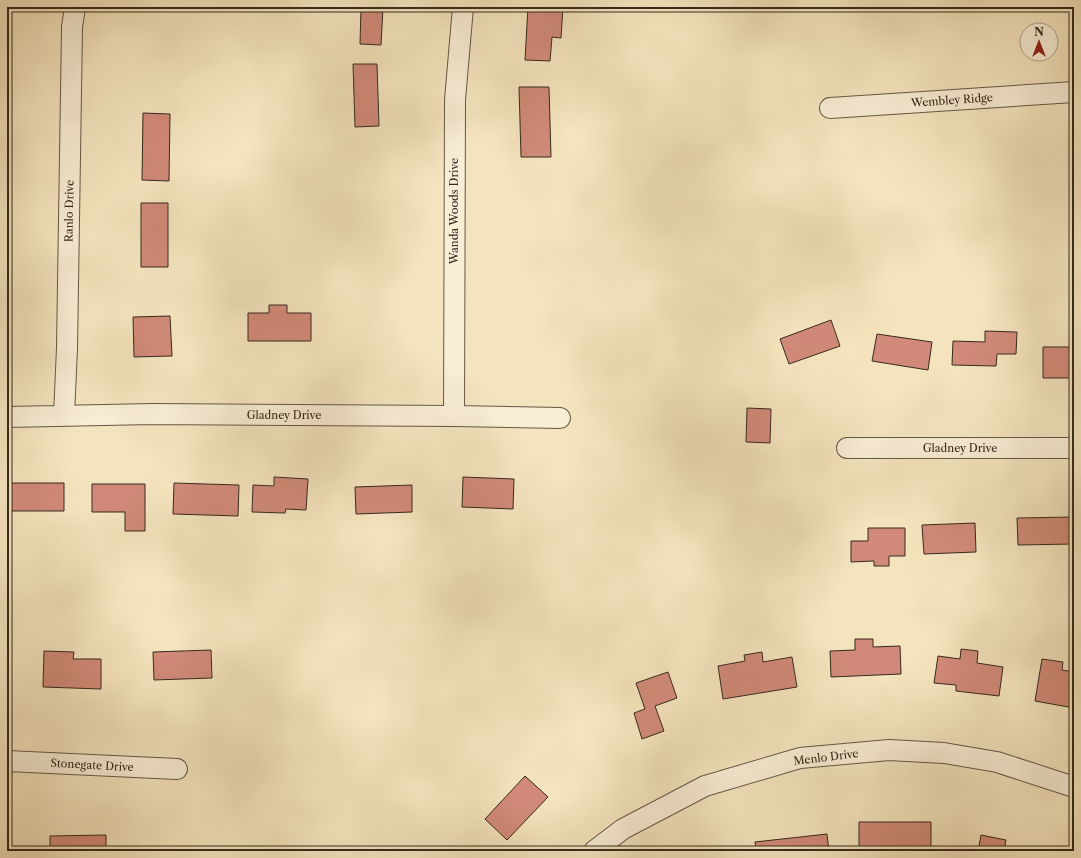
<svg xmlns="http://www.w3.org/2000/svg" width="1081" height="858" viewBox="0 0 1081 858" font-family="'Libre Caslon Text',serif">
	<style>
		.building { fill: #d18a79; stroke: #352a1c }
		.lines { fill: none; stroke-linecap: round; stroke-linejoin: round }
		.minor-casing { stroke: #655844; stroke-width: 22 }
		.minor { stroke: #f8edd5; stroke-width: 20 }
		.labels { text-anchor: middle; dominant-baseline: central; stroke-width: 3; stroke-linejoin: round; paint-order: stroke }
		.street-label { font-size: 11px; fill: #352a1c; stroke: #f8edd5 }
	</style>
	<rect width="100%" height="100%" fill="#f4e4be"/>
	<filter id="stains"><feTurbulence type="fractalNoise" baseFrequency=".005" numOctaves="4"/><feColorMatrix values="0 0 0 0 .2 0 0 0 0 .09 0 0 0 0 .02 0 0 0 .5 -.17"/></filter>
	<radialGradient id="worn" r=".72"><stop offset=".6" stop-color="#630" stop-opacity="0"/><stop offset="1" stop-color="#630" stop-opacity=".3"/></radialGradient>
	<path class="building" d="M361,7H383L381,45L360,44Z
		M528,7H563L561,38L552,37L550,61L525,60Z
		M353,64H377L379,126L355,127Z
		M519,87H549L551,157H521Z
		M143,113L170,114L169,181L142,180Z
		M141,203H168V267H141Z
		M269,305H287V313H311V341H248V313H269Z
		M170,316L172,356L134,357L133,317Z
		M831,320L840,346L789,364L780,339Z
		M985,331L1017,332L1016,354H997L996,366L952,365L953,341L985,342Z
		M877,334L932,342L928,370L872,361Z
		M1043,347H1074V378H1043Z
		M747,408L771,409L770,443L746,442Z
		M274,477L308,479L306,510L286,509L285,513L252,512L253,485L274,486Z
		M463,477L514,479L513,509L462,507Z
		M7,483H64V511H7Z
		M174,483L239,485L238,516L173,514Z
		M92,484H145V531H125V512H92Z
		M412,485V512L356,514L355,487Z
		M1074,517V544L1018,545L1017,518Z
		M975,523L976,552L924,554L922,525Z
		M868,528H905V556H889V566H874V561L851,562V541H868Z
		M855,639H873V647L900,646L901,674L831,677L830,651L855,650Z
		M961,649L978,651L977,663L1003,667L999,696L956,691V685L934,683L938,656L960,659Z
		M211,650L212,678L154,680L153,652Z
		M44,651L74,652L73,659H101V689L43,687Z
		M762,652L763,662L792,657L797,687L723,699L718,666L745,661L744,655Z
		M1042,659L1063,662L1062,670L1074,672V708L1035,701Z
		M668,672L677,698L655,706L664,731L642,739L634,713L645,709L636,683Z
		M525,776L548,797L507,840L485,819Z
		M859,822H931V851H859Z
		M827,834L829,851H756L755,842Z
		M106,835V851H50V836Z
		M981,835L1006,840L1004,851H978Z"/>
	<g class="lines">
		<defs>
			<path id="minor" d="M830,108L1074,92
				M64,416L67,348L72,27L75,7
				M454,416L455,100L463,7
				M7,417L152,414L454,416L560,418
				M847,448H1074
				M7,761L177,769
				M594,851L623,829L705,786L800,758L889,750L944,753L997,762L1074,787"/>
		</defs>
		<use href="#minor" class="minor-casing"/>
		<use href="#minor" class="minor"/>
	</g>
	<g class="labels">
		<g class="street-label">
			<text transform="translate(952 100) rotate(-4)">Wembley Ridge</text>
			<text transform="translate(69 211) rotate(-89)">Ranlo Drive</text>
			<text transform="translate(454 211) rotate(-90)">Wanda Woods Drive</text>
			<text x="284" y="415">Gladney Drive</text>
			<text x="960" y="448">Gladney Drive</text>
			<text transform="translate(826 757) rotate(-7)">Menlo Drive</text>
			<text transform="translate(92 765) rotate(3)">Stonegate Drive</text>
		</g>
	</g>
	<rect width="1081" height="858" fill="none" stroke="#f4e4be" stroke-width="24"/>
	<rect x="8" y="8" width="1065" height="842" fill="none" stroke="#352a1c" stroke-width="2"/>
	<rect x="12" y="12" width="1057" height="834" fill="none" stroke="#352a1c"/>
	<g transform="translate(1039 42)"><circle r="19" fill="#f8edd5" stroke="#aa9f8b"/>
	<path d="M0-3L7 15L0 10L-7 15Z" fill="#8f2418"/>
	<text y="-6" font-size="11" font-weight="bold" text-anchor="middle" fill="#352a1c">N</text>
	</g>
	<rect width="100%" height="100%" filter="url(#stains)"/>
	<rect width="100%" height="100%" fill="url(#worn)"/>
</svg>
